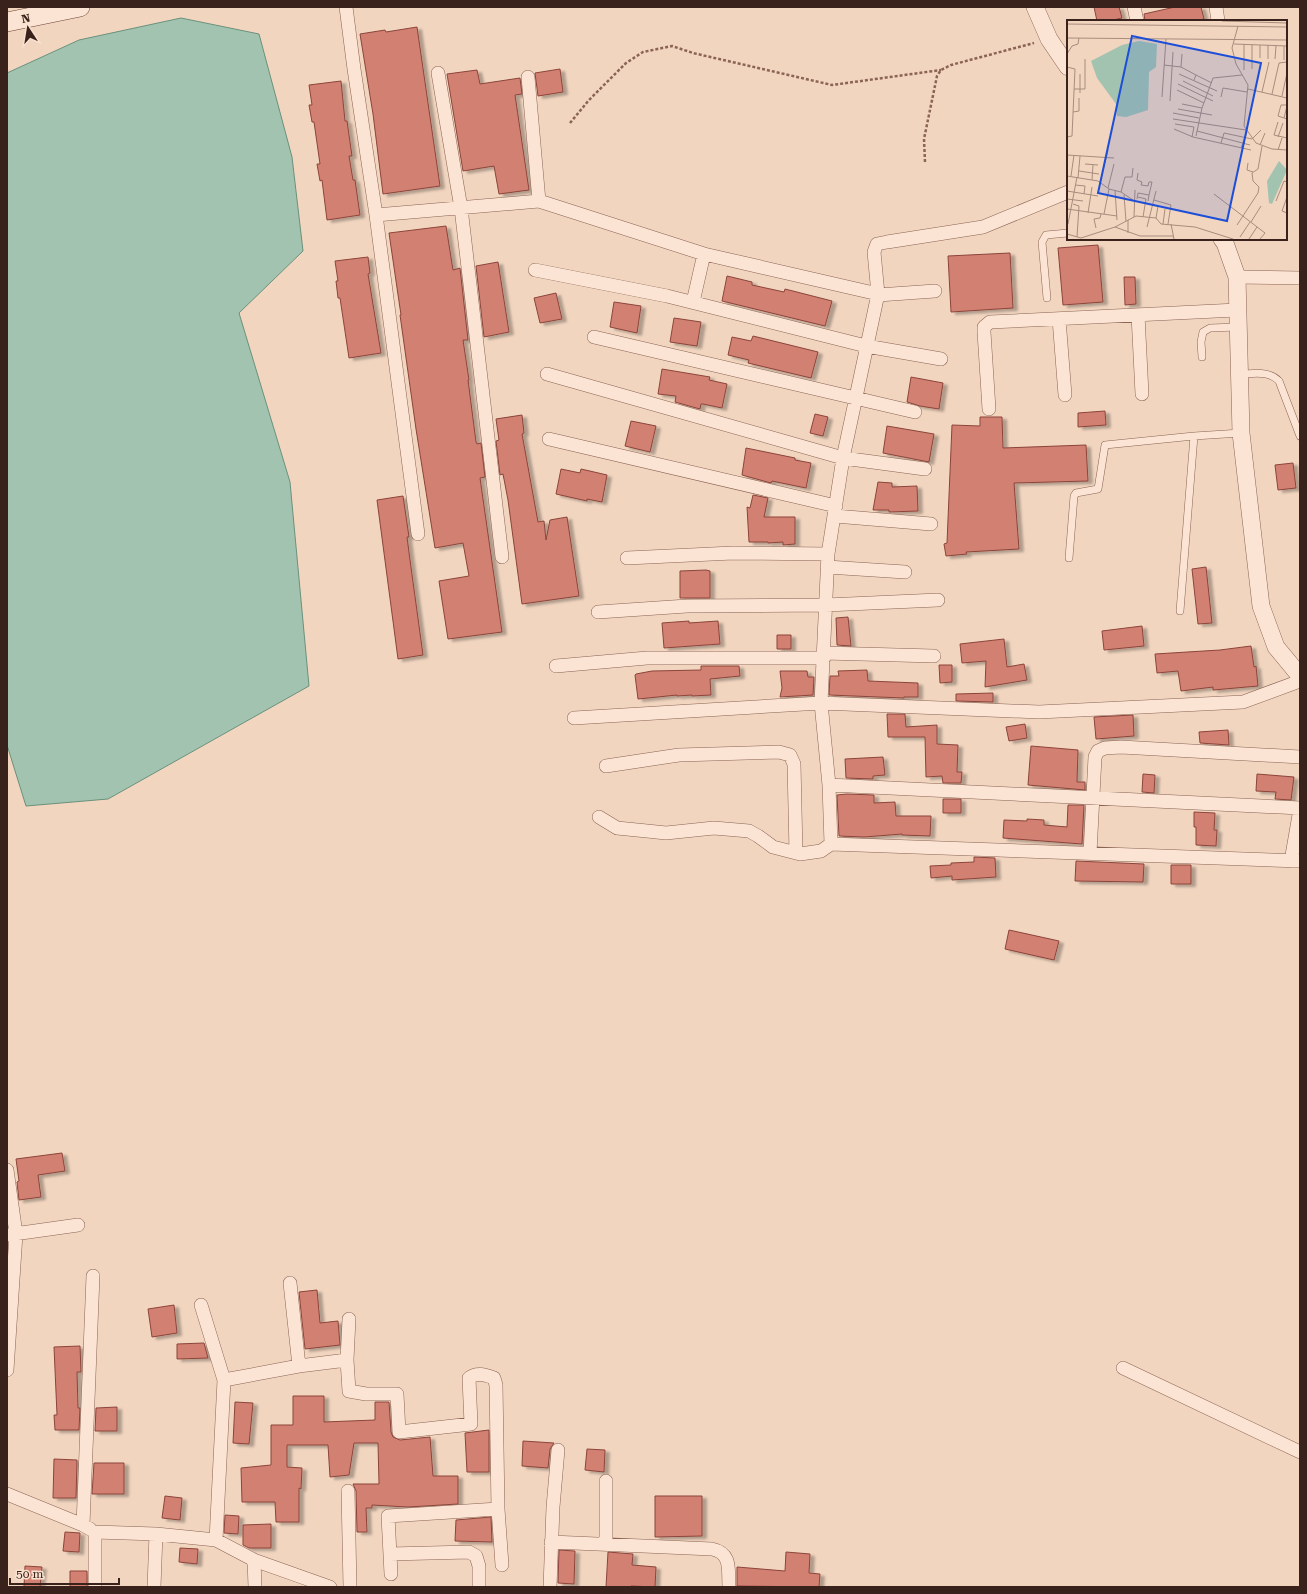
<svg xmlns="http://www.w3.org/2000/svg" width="1307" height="1594" viewBox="0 0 1307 1594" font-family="'Roboto Serif',serif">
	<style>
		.water { fill: #a3c3b1; stroke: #69917c }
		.building { fill: #d28072; stroke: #8c443a; filter: url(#shadow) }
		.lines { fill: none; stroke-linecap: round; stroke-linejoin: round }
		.service-casing { stroke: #8b6456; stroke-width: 8 }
		.minor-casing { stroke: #8b6456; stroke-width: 14 }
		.tertiary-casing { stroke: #8b6456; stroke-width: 18 }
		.secondary-casing { stroke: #6d4539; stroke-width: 20 }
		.path { stroke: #8b6456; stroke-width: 2.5; stroke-dasharray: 3 2; stroke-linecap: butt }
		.service { stroke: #fbe4d3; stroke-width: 7 }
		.minor { stroke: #fbe4d3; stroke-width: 13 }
		.tertiary { stroke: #fbe4d3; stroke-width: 17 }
		.secondary { stroke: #fbe4d3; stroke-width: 19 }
		.inset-road { fill: none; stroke: #a88d7e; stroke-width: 1 }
		.view { fill: #1d4ed8; fill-opacity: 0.15; stroke: #1d4ed8; stroke-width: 2 }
		.inset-edge { fill: none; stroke: #3a221c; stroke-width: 2 }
	</style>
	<defs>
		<filter id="shadow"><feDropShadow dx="4.5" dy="2.5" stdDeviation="1" flood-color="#0004"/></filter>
	</defs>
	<rect width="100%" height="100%" fill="#f1d5bf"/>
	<path class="water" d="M181,18L259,34L292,157L303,251L239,313L290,482L309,686L108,799L26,806L7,745V73L79,40Z"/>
	<path class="building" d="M1094,7H1119L1122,18L1109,21H1097Z
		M1175,7H1201L1204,19L1194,21H1145L1144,14Z
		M417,27L440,186L383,194L373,114L360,34L385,30L386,32Z
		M560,69L563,92L538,96L535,73Z
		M477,70L480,84L520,78L522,94L515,95L529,190L499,194L494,166L463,171L447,74Z
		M341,81L345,121H347L352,156H349L353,180H355L360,215L327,220L322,180L320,181L317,164H320L314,122H312L309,105H312L309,85Z
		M446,226L453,270L460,268L468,340H463L469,380H468L476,442L477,444L481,443L485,477L480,478L502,632L448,639L439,581L469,576L463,543L435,548L416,429L400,315H401L389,233Z
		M1098,245L1103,302L1063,305L1058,248Z
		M1010,253L1013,308L951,312L948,256Z
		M368,257L370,273L368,274L381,353L349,358L340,298H338L336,281H338L335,261Z
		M498,262L509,332L484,337L476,266Z
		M727,276L752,282V285L784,292L785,289L832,301L825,326L722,301Z
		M1124,277H1135L1136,304L1125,305Z
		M556,293L562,319L540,323L534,298Z
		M614,302L641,306L637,333L610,327Z
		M674,318L701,322L697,346L670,342Z
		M753,336L818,352L811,378L748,363L749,360L728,355L732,337L751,341Z
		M662,369L710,377L709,380L727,384L722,408L703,404H701L700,409L675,402L676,396L658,394Z
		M911,377L943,383L939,409L920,406L907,402Z
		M1105,411L1106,425L1078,427V413Z
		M815,414L828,417L823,436L810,433Z
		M522,415L524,433L522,434L538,522L544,521L546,540L550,520L567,517L579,596L522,604L508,500L503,474L500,475L496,441L499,440L496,419Z
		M980,417H1002L1003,448L1086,445L1088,481L1014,483L1019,549L966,552L967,554L946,556L944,544L947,543L952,425L980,426Z
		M631,421L656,426L650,452L625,446Z
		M887,426L934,434L929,462L883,453Z
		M746,448L795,458V460L811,463L806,488L772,481L771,483L742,475Z
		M1293,463L1296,488L1278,490L1275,465Z
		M561,469L580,473L581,469L607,475L602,502L587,499V501L556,494Z
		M878,482L892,483V487L917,486L918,511L889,512V510H873Z
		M753,495L768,498L764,517H795V544L783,545V542L768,543V542H749L747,507L750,508Z
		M403,496L409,537H407L410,560L423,655L398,659L377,500Z
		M1206,567L1212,623L1198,624L1192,569Z
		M706,570L710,571V598H680V571Z
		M848,617L851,646L837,645L836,618Z
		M689,621V623L718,621L720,644L664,648L662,623Z
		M1142,626L1144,646L1104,650L1102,631Z
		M777,635H791V649H777Z
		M1004,639L1007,667L1024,664L1027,680L985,687L986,661L962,663L960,644Z
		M1251,646L1254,667L1256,666L1258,686L1213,690V687L1181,691L1178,671L1157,673L1155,654L1220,650Z
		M939,665H952V682L940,683Z
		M701,666H739L740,676L710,679L711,695L692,696V695L677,696V695L638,699L635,675L636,674L652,671L701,670Z
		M867,670L868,681L918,683V697H904V698L829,695L830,676H839L838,671Z
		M780,671H807L808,677H814L813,695L780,697L782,688Z
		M993,693V702L956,701V694Z
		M887,714H905L906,727L937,725V744L958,745L957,772H962L961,783H943L942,776L926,777L925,737H888Z
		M1133,715L1134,736L1096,739L1094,717Z
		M1025,724L1027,738L1009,741L1006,727Z
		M1228,730L1229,745L1200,743L1199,732Z
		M1031,746L1078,750L1077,782H1085V790L1028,785Z
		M883,757L885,775L873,776V779L846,778L845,759Z
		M1143,774L1155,775L1154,793L1142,792Z
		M1257,774L1294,777L1291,800L1275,799L1276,792L1256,791Z
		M847,794L874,795V803L895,802L896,816H931L930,836L902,835V834L864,837L839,836L837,795Z
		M943,799H961V813H943Z
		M1068,805H1084L1082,844L1003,838L1004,820L1027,821V819L1044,820V825L1067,827Z
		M1194,812L1215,813L1214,830H1217L1216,846L1196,845V827H1194Z
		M974,857L995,858L996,877L952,880V876L931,878L930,866L951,865V863L974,862Z
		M1076,861L1144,864L1143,882L1075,881Z
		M1171,865H1191V884H1171Z
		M1009,930L1059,941L1054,960L1005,949Z
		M62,1153L65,1171L38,1175L41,1197L19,1200L17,1182L19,1181L16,1159Z
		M317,1290L320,1323L338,1321L340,1345L305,1349L299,1292Z
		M174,1305L177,1333L152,1337L148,1309Z
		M204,1343L208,1358L177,1359V1344Z
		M80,1346L81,1372H77L78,1408H80L79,1430H55L54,1415H57L54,1347Z
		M293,1396H324V1422L375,1420V1402H389L391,1432L393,1437L400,1440L430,1437L433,1476H458V1504L408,1507L372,1505V1508H366L367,1532H357L356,1491L353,1484H379L378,1443H354L349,1475L330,1477L328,1445H287V1467L302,1468L301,1489L299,1488V1522H276L275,1502H242L241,1468L271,1465V1425H293Z
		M235,1402L253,1403L249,1444L233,1443Z
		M117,1407V1431H95L96,1408Z
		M489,1430V1472H467L465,1433Z
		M523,1441L554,1443L550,1449L548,1468L522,1466Z
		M587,1449L605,1450L604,1472L585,1470Z
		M54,1459L77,1460L76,1498H53Z
		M94,1463H124V1494H92Z
		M165,1496L182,1498L180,1520L162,1518Z
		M655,1496H702V1536L655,1537Z
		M225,1515L239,1516L238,1534L224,1533Z
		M491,1517L492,1542L455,1541L456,1520Z
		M271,1524V1548H249L243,1545V1525Z
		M65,1532L80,1533L79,1552L63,1551Z
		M180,1548L198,1549L197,1564L179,1562Z
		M559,1550L575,1551L574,1584L558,1583Z
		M608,1552L633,1554L632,1565L656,1567L655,1587L631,1586V1587H606Z
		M786,1552L810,1554L809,1573L820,1574L819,1587L737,1586V1567L785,1571Z
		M25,1566L42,1567L40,1587H24Z
		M70,1571H87V1587H70Z"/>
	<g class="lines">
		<defs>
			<path id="service" d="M1047,298L1042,242L1046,235L1068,233
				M1202,357L1201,342L1203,332L1210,328L1237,327
				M1239,374C1254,374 1268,370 1279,381L1300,436
				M1069,558L1074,496L1076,493L1098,489L1105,445L1194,436
				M1180,611L1194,436L1241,433"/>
			<path id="minor" d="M346,7L354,69L376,215L418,534
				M1134,7L1137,21
				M1216,7L1218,21
				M438,73L461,208L502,557
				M539,201L704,254
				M376,215L539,201L528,77
				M535,270L667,296L866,346L941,359
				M1237,277L1300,278
				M878,295L935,291
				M693,302L704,254L878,294
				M1138,315L1142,394
				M1059,319L1065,395
				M594,337L915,412
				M547,374L843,458L925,469
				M989,409L984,332V327L990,322L1237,310
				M549,439L836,506
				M835,516L931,524
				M627,558L733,553L828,554
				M827,567L905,572
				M598,612L687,606L826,605L938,600
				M824,653L934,656
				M556,666L647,658H824
				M574,718L821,703L1039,712L1243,702L1300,681
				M606,766L679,755L779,752L790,755L794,764L796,853
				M829,785L1300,808
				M599,817L617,828L647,831L666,833L714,828L749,831L758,836L773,847L800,854L821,851L831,844L1300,861
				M831,844L829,785L821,703L828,554L843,458L878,294L874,252L877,244L887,242L983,227L1068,192
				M1090,853L1095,757L1098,751L1105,748L1121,747L1300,757
				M1291,861L1300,809
				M7,1170L16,1234L7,1370
				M7,1235L78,1225
				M201,1305L224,1380
				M349,1319L347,1360L349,1391L366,1394H397L399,1432L471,1424L469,1378C477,1372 485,1375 494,1378L496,1385L498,1509
				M299,1366L347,1360
				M1123,1368L1300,1452
				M348,1491L350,1587
				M7,1494L83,1525L90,1529
				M83,1525L93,1276
				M216,1540L224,1380L299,1366L290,1283
				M551,1542L712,1549C732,1553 728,1570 729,1587
				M606,1544V1481
				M390,1554L469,1552L476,1556L479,1566V1587
				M254,1560L255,1587
				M391,1574L388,1516L498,1509L502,1565
				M95,1587V1532L156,1534L216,1540L254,1560L330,1587
				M154,1587L156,1534
				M550,1587L553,1507L558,1450"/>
			<path id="tertiary" d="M1035,7L1049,39L1068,67
				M1222,239L1225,243L1237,277L1241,433L1261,606L1276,647L1300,676"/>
			<path id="secondary" d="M7,22L80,7"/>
		</defs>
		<use href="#service" class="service-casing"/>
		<use href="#minor" class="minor-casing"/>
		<use href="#tertiary" class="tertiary-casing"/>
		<use href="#secondary" class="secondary-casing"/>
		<path class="path" d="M570,123L589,100L626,63L643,52L672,46L693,53L832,85L941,70
			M925,162L924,139L937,76L941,70L951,65L1034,43"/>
		<use href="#service" class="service"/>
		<use href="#minor" class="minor"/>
		<use href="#tertiary" class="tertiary"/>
		<use href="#secondary" class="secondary"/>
	</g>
	<g transform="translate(1067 20)">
		<rect width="220" height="220" fill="#f1d5bf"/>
		<path d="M72,21L90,24L89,47L82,52L81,90L59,97L50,96L49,84L30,58L24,41L55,25ZM212,141L220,150L205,184L202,183L200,161Z" fill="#a3c3b1"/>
		<path class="inset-road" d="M155,1L220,3M0,4L220,7M171,6L165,28L169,44L181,65L177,106L189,123L205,129L220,130M0,18L220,20M167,24L220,26M0,34L5,26L11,24L12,18M193,38V25M201,39V25M208,39L209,26M217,40V26M97,45L114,47L115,34M0,47L8,49L5,116L0,117M114,47L129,55M185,49V25M177,50V24M112,54L150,71M0,55V101M127,60L129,55L145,63M116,61L146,76M111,64L146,81M7,69H18V39M181,69L220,78M110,70L137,83M195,72L202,42M13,73V54M205,74L212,43L220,42M215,76L220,53M95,77L99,19M154,77L156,68L180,72M103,81L106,32M115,84L135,88M220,85H214L211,96L220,99M111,89L145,95M6,92L12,91V78M106,93L132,98M217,98L220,86M106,99L179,110M211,102L207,115L220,118M108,104L127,107L125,117M107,109L126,117L184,130M130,111L183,125M129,116L135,88L146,58L175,55M211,117L216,103M154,123L157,113L185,119L194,110M193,125L198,113M174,128L180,112M211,130L215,118M0,135L47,138M181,143L180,150L186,152M18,144L31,145M12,151L32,154M71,153L70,160L75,162L74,165L81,166L82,162H85L82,175M0,156L31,161L42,169M4,156L7,135M11,158L13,136M25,160L26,145M33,163L41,130M8,165L18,166L17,174M41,168L47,144M48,170L50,200M0,171L31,176M54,172L58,157H65L66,148M147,174L198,213L193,219M57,175L59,201M71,177L79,179L76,197M220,177L215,191L220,193M0,179L16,181M70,179L71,173L82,175L81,181M87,180L104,185L101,204M209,181L217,161L220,162M6,184L12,186L10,217M0,189L50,196M21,193L25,167M37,194L42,169L54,172L66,180M67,197L68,170M89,198L91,186M184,202L194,186M1,204L10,157M96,204L98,189M104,204L107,219M170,205L191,173L192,167L186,161L185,153L191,149L195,126M48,207L73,216H106M80,207L89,171M29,208L27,199L33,198L34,194M61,213V200M0,214L14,218L48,207L69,196L89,198L94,204L128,207L166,219M173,217L183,202M182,219L190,207"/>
		<path class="view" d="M65,16L194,43L160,201L31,173Z"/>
		<rect width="220" height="220" class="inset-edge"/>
	</g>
	<rect width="1307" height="1594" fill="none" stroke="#3a221c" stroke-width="16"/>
	<g transform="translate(28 28) rotate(348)" stroke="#f8e1cf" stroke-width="3" paint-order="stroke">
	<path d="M0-3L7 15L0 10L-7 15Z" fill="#3a221c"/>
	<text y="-6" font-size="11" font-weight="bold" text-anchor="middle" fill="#3a221c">N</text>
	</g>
	<path d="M10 1578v6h109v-6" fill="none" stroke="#3a221c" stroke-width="2"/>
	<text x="16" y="1578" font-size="12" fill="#3a221c" stroke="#f8e1cf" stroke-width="3" paint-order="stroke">50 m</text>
</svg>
